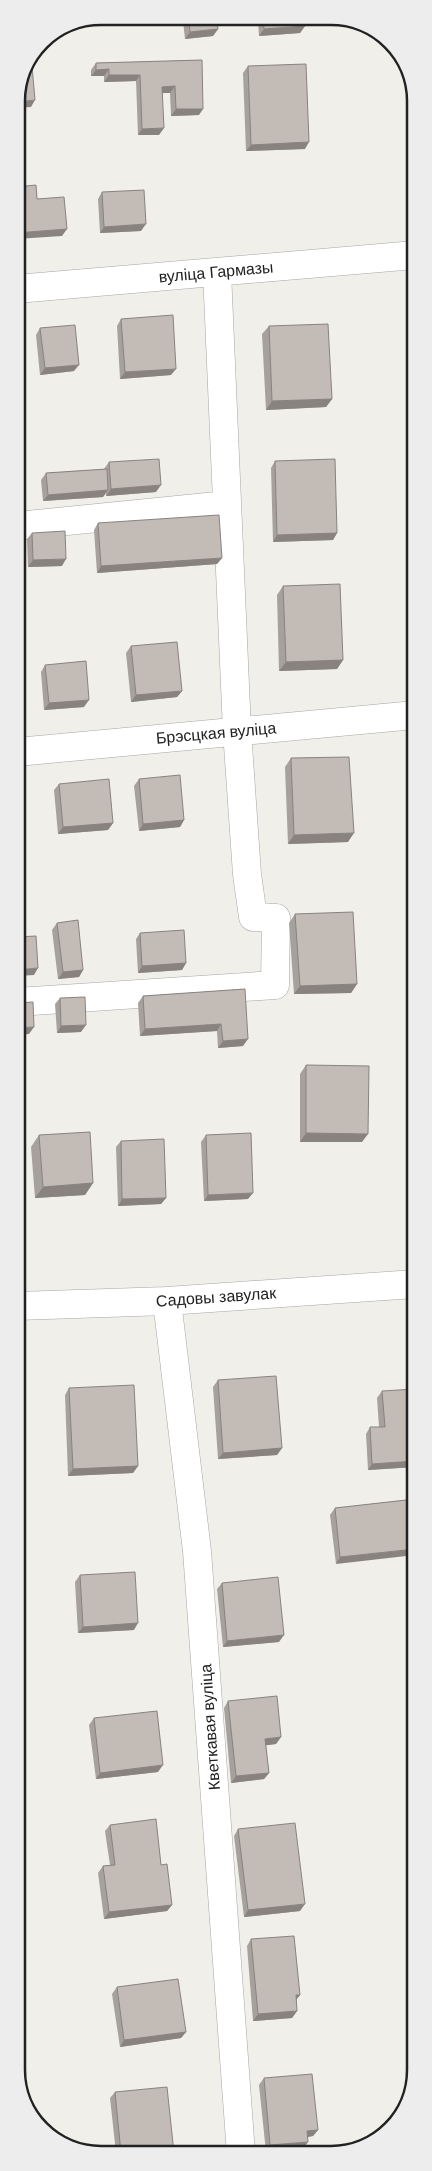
<svg xmlns="http://www.w3.org/2000/svg" width="432" height="2171" viewBox="0 0 432 2171" font-family="'DM Sans',sans-serif">
	<style>
		.lines { fill: none; stroke-linecap: round; stroke-linejoin: round }
		.minor-casing { stroke: #a6a6a6; stroke-width: 29 }
		.minor { stroke: #fff; stroke-width: 28 }
		.wall { fill: #a7a19d }
		.shaded-wall { fill: #88837f }
		.building { fill: #c2bbb6; stroke: #88837f }
		.labels { text-anchor: middle; dominant-baseline: central; stroke-width: 5; stroke-linejoin: round; paint-order: stroke }
		.street-label { font-size: 16px; fill: #222; stroke: #fff }
		.rim { fill: none; stroke: #222; stroke-width: 2.5 }
	</style>
	<rect width="100%" height="100%" fill="#f1efea"/>
	<g class="lines">
		<defs>
			<path id="minor" d="M16,289L415,255
				M17,526L227,505
				M17,752L415,715
				M17,1002L275,985L276,918L253,917L247,874L237,731L217,272
				M167,1301L197,1551L241,2154
				M17,1306L167,1301L415,1284"/>
		</defs>
		<use href="#minor" class="minor-casing"/>
		<use href="#minor" class="minor"/>
	</g>
	<path class="wall" d="M258,20H305V26L300,33L259,36Z
		M183,21H217L218,29L213,36L185,39Z
		M202,60L199,115L171,116L170,93H163L159,135H138L136,81L104,82V76H91V70L96,63Z
		M248,66L305,149L246,151L243,73Z
		M102,192L141,231L100,233L98,199Z
		M121,319L171,375L120,379L117,326Z
		M269,326L332,399L326,407L266,410L262,334Z
		M40,328L74,371L40,375L36,335Z
		M275,461L337,533L333,540L273,542L271,468Z
		M109,462L156,492L106,496V493L103,497L43,501L41,480L46,473L104,469Z
		M98,523L222,558L217,564L97,573L94,530Z
		M32,533L62,566L28,567L27,539Z
		M283,586L343,660L337,669L279,671L277,595Z
		M131,646L182,691L177,697L131,702L126,653Z
		M45,665L84,707L44,710L41,672Z
		M291,758L348,842L288,844L285,767Z
		M139,779L184,820L180,827L139,831L134,786Z
		M59,784L113,823L108,830L58,834L54,790Z
		M295,914L357,984L351,993L294,994L289,923Z
		M57,923L83,970L79,977L58,979L52,930Z
		M140,933L186,963L182,970L138,973L136,939Z
		M245,989L243,1046L218,1048L217,1031L140,1036L138,1003L143,996Z
		M60,998L81,1032L57,1033L55,1004Z
		M306,1065L362,1142H300V1074Z
		M39,1135L93,1183L85,1195L35,1198L31,1147Z
		M206,1135L248,1199L204,1201L201,1142Z
		M121,1141L166,1198L161,1204L118,1206L116,1147Z
		M218,1380L282,1448L277,1455L218,1459L213,1387Z
		M69,1388L138,1466L133,1473L68,1476L65,1395Z
		M382,1391L415,1467L368,1470L366,1434L370,1427H379L377,1398Z
		M415,1499L336,1564L330,1515L335,1508Z
		M80,1575L134,1630L78,1633L75,1582Z
		M222,1583L279,1642L223,1647L217,1589Z
		M228,1701L281,1737L276,1744L266,1745L269,1773L264,1779L231,1783L224,1708Z
		M415,1701L416,1748L412,1707Z
		M94,1718L158,1772L96,1779L89,1725Z
		M416,1819V1873L411,1825Z
		M110,1825L161,1865L172,1905L167,1911L104,1919L98,1873L103,1866L110,1865L105,1831Z
		M238,1829L300,1911L244,1917L234,1836Z
		M251,1939L300,1995L296,2000L297,2011L292,2018L253,2021L247,1946Z
		M117,1987L186,2032L181,2038L120,2047L112,1994Z
		M264,2078L318,2130L313,2136L307,2137L303,2149L266,2152L259,2085Z
		M115,2092L174,2153H116L110,2098Z"/>
	<path class="shaded-wall" d="M305,26L300,33L259,36L264,29Z
		M218,29L213,36L185,39L190,32Z
		M109,69L104,76H91L96,70Z
		M109,75H140L136,81L104,82Z
		M175,86L170,93H158L162,87Z
		M35,100L31,107L16,108V102Z
		M176,109H203L199,115L171,116Z
		M164,128L159,135H138L142,129Z
		M309,142L305,149L246,151L251,145Z
		M146,224L141,231L100,233L104,227Z
		M67,229L62,236L16,239V233Z
		M79,365L74,371L40,375L45,368Z
		M176,369L171,375L120,379L125,372Z
		M332,399L326,407L266,410L272,401Z
		M161,485L156,492L106,496L111,489Z
		M108,490L103,497L43,501L48,495Z
		M337,533L333,540L273,542L277,535Z
		M222,558L217,564L97,573L101,566Z
		M66,559L62,566L28,567L33,560Z
		M343,660L337,669L279,671L286,662Z
		M182,691L177,697L131,702L136,695Z
		M89,700L84,707L44,710L49,703Z
		M184,820L180,827L139,831L143,824Z
		M113,823L108,830L58,834L63,827Z
		M23,832L19,839H17V833Z
		M354,833L348,842L288,844L294,835Z
		M186,963L182,970L138,973L142,966Z
		M38,968L34,975L17,976V970Z
		M83,970L79,977L58,979L63,972Z
		M357,984L351,993L294,994L300,986Z
		M221,1024L217,1031L140,1036L145,1029Z
		M86,1025L81,1032L57,1033L61,1026Z
		M34,1027L29,1034L17,1035V1028Z
		M248,1039L243,1046L218,1048L223,1041Z
		M306,1133L368,1134L362,1142H300Z
		M93,1183L85,1195L35,1198L43,1187Z
		M253,1193L248,1199L204,1201L208,1195Z
		M166,1198L161,1204L118,1206L122,1199Z
		M282,1448L277,1455L218,1459L223,1453Z
		M415,1461V1467L368,1470L372,1464Z
		M138,1466L133,1473L68,1476L73,1469Z
		M415,1549V1555L336,1564L340,1557Z
		M138,1623L134,1630L78,1633L83,1627Z
		M284,1635L279,1642L223,1647L227,1641Z
		M281,1737L276,1744L261,1746L265,1739Z
		M163,1765L158,1772L96,1779L100,1773Z
		M269,1773L264,1779L231,1783L236,1776Z
		M305,1904L300,1911L244,1917L248,1910Z
		M172,1905L167,1911L104,1919L109,1912Z
		M296,1995H300L295,2001Z
		M297,2011L292,2018L253,2021L258,2014Z
		M186,2032L181,2038L120,2047L124,2040Z
		M318,2130L313,2136L302,2138L307,2131Z
		M308,2142L303,2149L266,2152L270,2145Z"/>
	<path class="building" d="M263,20H305V26L264,29Z
		M189,21H217L218,29L190,32Z
		M202,60L203,109H176L175,86L162,87L164,128L142,129L140,75H109V69L96,70V63Z
		M306,64L309,142L251,145L248,66Z
		M30,66H32L35,100L16,102V96Z
		M36,185L37,199L64,197L67,229L16,233V187Z
		M144,190L146,224L104,227L102,192Z
		M173,315L176,369L125,372L121,319Z
		M328,324L332,399L272,401L269,326Z
		M75,325L79,365L45,368L40,328Z
		M159,459L161,485L111,489L109,462Z
		M335,459L337,533L277,535L275,461Z
		M107,469L108,490L48,495L46,473Z
		M219,515L222,558L101,566L98,523Z
		M65,531L66,559L33,560L32,533Z
		M340,584L343,660L286,662L283,586Z
		M177,642L182,691L136,695L131,646Z
		M86,661L89,700L49,703L45,665Z
		M349,757L354,833L294,835L291,758Z
		M180,775L184,820L143,824L139,779Z
		M109,779L113,823L63,827L59,784Z
		M17,789H20L23,832L17,833Z
		M353,912L357,984L300,986L295,914Z
		M78,920L83,970L63,972L57,923Z
		M184,930L186,963L142,966L140,933Z
		M36,936L38,968L17,970V937Z
		M245,989L248,1039L223,1041L221,1024L145,1029L143,996Z
		M85,997L86,1025L61,1026L60,998Z
		M33,1002L34,1027L17,1028V1003Z
		M306,1065L369,1066L368,1134L306,1133Z
		M90,1132L93,1183L43,1187L39,1135Z
		M251,1133L253,1193L208,1195L206,1135Z
		M164,1139L166,1198L122,1199L121,1141Z
		M276,1376L282,1448L223,1453L218,1380Z
		M134,1385L138,1466L73,1469L69,1388Z
		M415,1389V1461L372,1464L370,1427H385L382,1391Z
		M415,1499V1549L340,1557L335,1508Z
		M135,1572L138,1623L83,1627L80,1575Z
		M278,1577L284,1635L227,1641L222,1583Z
		M277,1696L281,1737L265,1739L269,1773L236,1776L228,1701Z
		M157,1711L163,1765L100,1773L94,1718Z
		M156,1819L161,1865L167,1864L172,1905L109,1912L103,1866L115,1865L110,1825Z
		M295,1823L305,1904L248,1910L238,1829Z
		M294,1936L300,1995H296L297,2011L258,2014L251,1939Z
		M178,1979L186,2032L124,2040L117,1987Z
		M312,2074L318,2130L307,2131L308,2142L270,2145L264,2078Z
		M167,2087L174,2153H121L115,2092Z"/>
	<g class="labels">
		<g class="street-label">
			<text transform="translate(216 272) rotate(-5)">вуліца Гармазы</text>
			<text transform="translate(216 733) rotate(-5)">Брэсцкая вуліца</text>
			<text transform="translate(216 1297) rotate(-4)">Садовы завулак</text>
			<text transform="translate(210 1727) rotate(-94)">Кветкавая вуліца</text>
		</g>
	</g>
	<path d="M0 0H432V2171H0ZM101 25H331A76 76 0 0 1 407 101V2070A76 76 0 0 1 331 2146H101A76 76 0 0 1 25 2070V101A76 76 0 0 1 101 25Z" fill="#ededed" fill-rule="evenodd"/>
	<path class="rim" d="M101 25H331A76 76 0 0 1 407 101V2070A76 76 0 0 1 331 2146H101A76 76 0 0 1 25 2070V101A76 76 0 0 1 101 25Z"/>
</svg>
